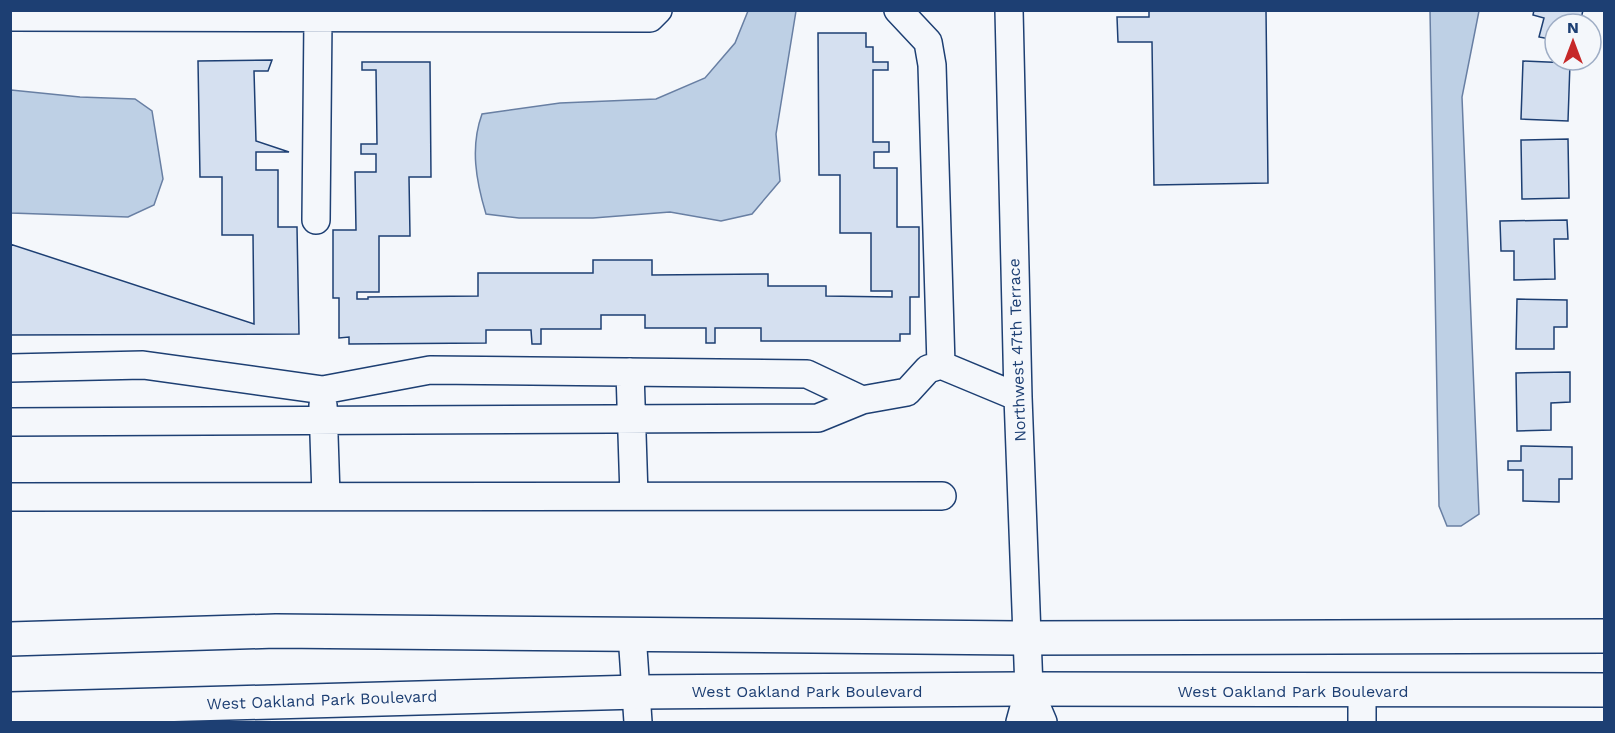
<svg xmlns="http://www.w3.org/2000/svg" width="1615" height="733" viewBox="0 0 1615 733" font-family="'Work Sans',sans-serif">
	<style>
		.water { fill: #bed0e5; stroke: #687fa3; stroke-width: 1.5 }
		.building { fill: #d5e0f0; stroke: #1d3f73; stroke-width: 1.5 }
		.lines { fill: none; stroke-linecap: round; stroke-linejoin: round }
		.minor-casing { stroke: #1d3f73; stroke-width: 30 }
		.major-casing { stroke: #1d3f73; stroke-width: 36 }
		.minor { stroke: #f4f7fb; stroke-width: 27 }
		.major { stroke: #f4f7fb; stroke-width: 33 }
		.power { stroke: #c62828; stroke-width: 1.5; stroke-dasharray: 21 4.5 3 4.5; stroke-linecap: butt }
		.labels { text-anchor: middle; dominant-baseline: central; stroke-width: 4.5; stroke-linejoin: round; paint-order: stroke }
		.street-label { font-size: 16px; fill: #1d3f73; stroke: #f4f7fb }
	</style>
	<rect width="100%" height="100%" fill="#f4f7fb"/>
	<path class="water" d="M748,11H796L776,134L780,181L752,214L721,221L670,212L593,218H519L486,214C476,181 470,147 482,114L560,103L656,99L705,78L735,43Z
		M1430,11H1479L1462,97L1479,514L1461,526H1447L1439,506Z
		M11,90L80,97L135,99L152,111L163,179L154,205L128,217L11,213Z"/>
	<path class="building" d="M1149,10H1266L1268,183L1154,185L1152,42H1118L1117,17H1149Z
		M1534,10H1583L1580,24H1555V40L1539,37L1544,18L1533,15Z
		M818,33H866V47H873V62H888V70H873V142H889V152H874V168H897V227H919V297H910V334H900V341H761V328H715V343H706V328H645V315H601V329H541V344H532L531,330H486V343L349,344V337L339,338V298H333V230H356L355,172H376V154H361V144H377L376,70H362V62H430L431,177H409L410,236H379V292H357V299H368V297L478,296V273H593V260H652V275L768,274V286H826V296L892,297V291H871V233H840V175H819Z
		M272,60L268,71H254L256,141L289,152H256V170H278V227H297L299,334L10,335V244L254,324L253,235H222V177H200L198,61Z
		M1523,61L1570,63L1568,121L1521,119Z
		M1568,139L1569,198L1522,199L1521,140Z
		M1567,220L1568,239H1554L1555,279L1514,280V251H1501L1500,221Z
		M1517,299L1567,300V327H1554V349H1516Z
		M1570,372V402L1551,403V430L1517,431L1516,373Z
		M1521,446L1572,447V479H1559V502L1523,501V470H1508V461H1521Z"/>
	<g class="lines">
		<defs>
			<path id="minor" d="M898,10L928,42L932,65L941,365
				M1009,10L1018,397L1029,689L1020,722
				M10,17L650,18L658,10
				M316,220L318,19
				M10,368L143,365L323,390L430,370L807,374L862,400
				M630,372L634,496
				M323,405L326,496
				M10,422L818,418L862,400L907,392L928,369L941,365L1018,397
				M10,497L942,496
				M632,634L638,722
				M1029,689L1043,722
				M1362,692V722"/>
			<path id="major" d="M10,639L276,631L1028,638L1604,636
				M10,709L638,692L1029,689L1604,690"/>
		</defs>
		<use href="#minor" class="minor-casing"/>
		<use href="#major" class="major-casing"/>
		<use href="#minor" class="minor"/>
		<use href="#major" class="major"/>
		<path class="power" d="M1582,722H1604"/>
	</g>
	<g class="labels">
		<g class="street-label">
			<text transform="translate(1017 350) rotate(-92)">Northwest 47th Terrace</text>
			<text x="807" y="691">West Oakland Park Boulevard</text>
			<text x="1293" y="691">West Oakland Park Boulevard</text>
			<text transform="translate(322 700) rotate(-2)">West Oakland Park Boulevard</text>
		</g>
	</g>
	<rect width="1615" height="733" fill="none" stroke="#1d3f73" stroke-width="24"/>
	<g transform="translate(1573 42)"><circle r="28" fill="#f4f7fb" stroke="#9eadc5" stroke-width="1.5"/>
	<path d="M0-4.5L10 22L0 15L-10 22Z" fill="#c62828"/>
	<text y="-9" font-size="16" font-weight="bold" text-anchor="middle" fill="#1d3f73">N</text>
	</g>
</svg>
